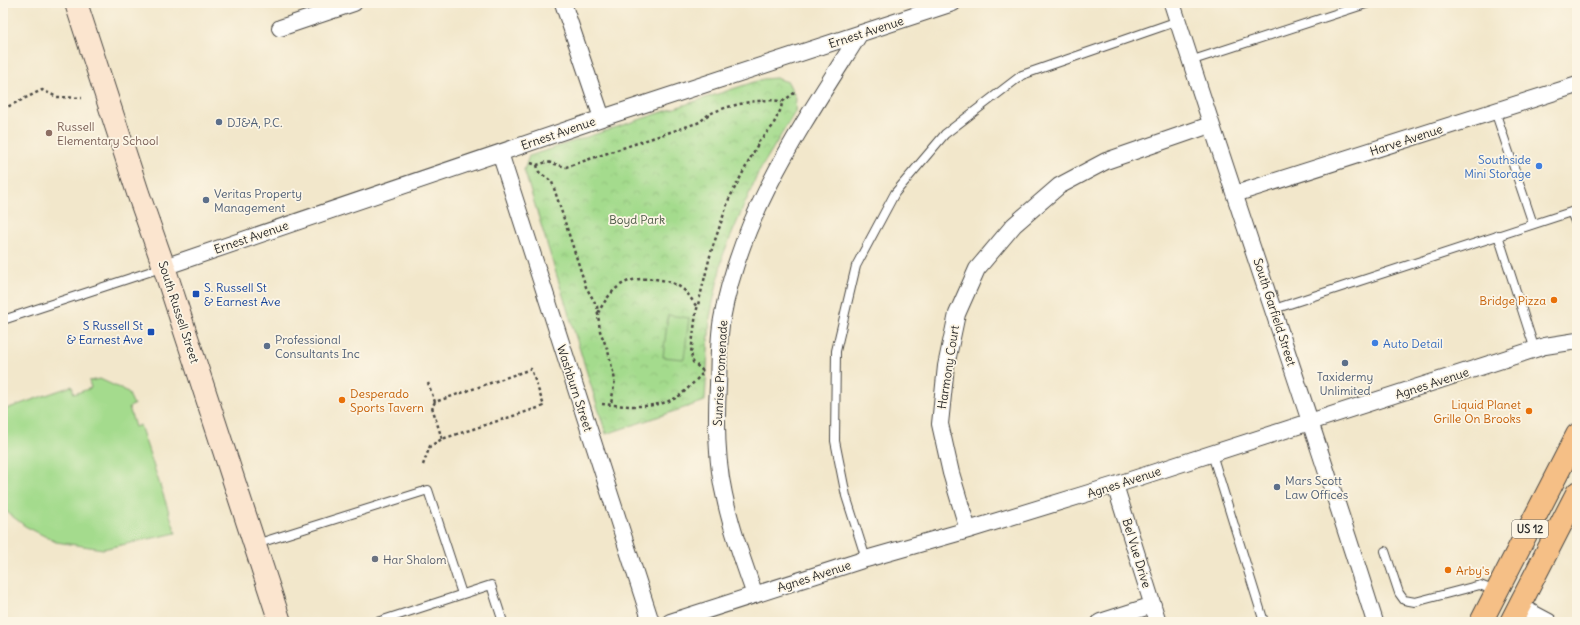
<svg xmlns="http://www.w3.org/2000/svg" width="1580" height="625" viewBox="0 0 1580 625" font-family="Delius,sans-serif">
	<style>
		.park { fill: url(#park-crowns); stroke: #68835c }
		.pitch { fill: #a4db8d; stroke: #68835c }
		.lines { fill: none; stroke-linecap: round; stroke-linejoin: round }
		.lane-casing { stroke: #494743; stroke-width: 10 }
		.street-casing { stroke: #494743; stroke-width: 18 }
		.secondary-casing { stroke: #494743; stroke-width: 24 }
		.highway-casing { stroke: #494743; stroke-width: 24 }
		.path { stroke: #494743; stroke-width: 2.5; stroke-dasharray: 3 3; stroke-linecap: butt }
		.lane { stroke: #fff; stroke-width: 8 }
		.street { stroke: #fff; stroke-width: 16 }
		.secondary { stroke: #fbe5cf; stroke-width: 22 }
		.highway { stroke: #f5bf86; stroke-width: 22 }
		.service-dot { fill: #5c6f8a; stroke: #fcf5e5; stroke-width: 1.5 }
		.education-dot { fill: #8d6e63; stroke: #fcf5e5; stroke-width: 1.5 }
		.shop-dot { fill: #3f7fe0; stroke: #fcf5e5; stroke-width: 1.5 }
		.transit-dot { fill: #1a4fb4; stroke: #fcf5e5; stroke-width: 1.5 }
		.food-dot { fill: #e8710a; stroke: #fcf5e5; stroke-width: 1.5 }
		.worship-dot { fill: #6b7280; stroke: #fcf5e5; stroke-width: 1.5 }
		.labels { text-anchor: middle; dominant-baseline: central; stroke-width: 3.5; stroke-linejoin: round; paint-order: stroke }
		.shield { fill: #fcf5e5; stroke: #6a6863; stroke-width: 1 }
		.shield-label { font-size: 11px; font-weight: bold; fill: #2b2b2b }
		.street-label { font-size: 12px; fill: #2b2b2b; stroke: #fcf5e5 }
		.service-label { font-size: 12px; fill: #4e5e75; stroke: #fcf5e5; text-anchor: start }
		.education-label { font-size: 12px; fill: #785e54; stroke: #fcf5e5; text-anchor: start }
		.shop-label { font-size: 12px; fill: #366cbe; stroke: #fcf5e5; text-anchor: end }
		.park-label { font-size: 12px; fill: #495744; stroke: #fcf5e5 }
		.transit-label { font-size: 12px; fill: #164399; stroke: #fcf5e5; text-anchor: start }
		.food-label { font-size: 12px; fill: #c56008; stroke: #fcf5e5; text-anchor: end }
		.worship-label { font-size: 12px; fill: #5b616d; stroke: #fcf5e5; text-anchor: start }
	</style>
	<defs>
		<pattern id="park-crowns" width="20" height="18" patternUnits="userSpaceOnUse"><rect width="20" height="18" fill="#a4db8d"/><path d="M2 6a3 3 0 1 1 6 0M12 15a3 3 0 1 1 6 0" fill="none" stroke="#8dbc7a"/></pattern>
	</defs>
	<rect width="100%" height="100%" fill="#fcf5e5"/>
	<filter id="ink" filterUnits="userSpaceOnUse"><feTurbulence type="fractalNoise" baseFrequency=".025" numOctaves="2"/><feDisplacementMap in="SourceGraphic" scale="8" xChannelSelector="R" yChannelSelector="G"/><feConvolveMatrix kernelMatrix="1 2 1 2 8 2 1 2 1" color-interpolation-filters="sRGB"/></filter>
	<filter id="wash" filterUnits="userSpaceOnUse"><feTurbulence type="fractalNoise" baseFrequency=".012" numOctaves="4" result="noise"/><feDisplacementMap in="SourceGraphic" scale="16" xChannelSelector="R" yChannelSelector="G"/><feGaussianBlur stdDeviation="0.9" result="paint"/><feColorMatrix in="noise" values="0 0 0 0 0 0 0 0 0 0 0 0 0 0 0 0 0 1.4 0 .05"/><feComposite in="paint" operator="in"/></filter>
	<g filter="url(#wash)">
		<rect width="100%" height="100%" fill="#f2e7cb"/>
		<path class="park" d="M776,78L788,82L796,98L795,112L758,173L723,255L710,317L705,401L606,434L524,170L529,156L763,79Z"/>
		<path class="pitch" d="M668,315L689,318L684,359L663,357Z
			M100,379L128,392L134,405L129,407L135,427L140,425L176,533L103,549L56,542L25,526L3,509V410L72,386L74,394L91,388L89,381Z"/>
	</g>
	<g filter="url(#ink)">
		<g class="lines">
			<defs>
				<path id="lane" d="M1190,61L1369,3
					M1495,111L1533,224
					M1571,212L1577,226
					M1498,235L1535,350
					M1274,309L1577,210
					M3,320L164,267
					M1212,454L1264,622
					M256,544L428,490L462,594
					M1385,551L1399,593L1404,600L1415,602L1480,585L1495,591
					M866,559L846,496L835,441L836,351L856,266L895,193L945,134L1022,75L1178,21
					M377,622L491,585L503,622"/>
				<path id="street" d="M563,3L602,118
					M1172,3C1238,210 1310,415 1375,622
					M280,28L354,3
					M500,153L651,622
					M1235,194L1577,85
					M164,267L602,118L953,3
					M1115,485L1158,622
					M968,530L951,473L940,424L946,366L957,314L977,269L1014,225L1059,186L1106,161L1210,125
					M755,595C743,561 731,528 724,494C716,459 716,420 718,385C719,363 718,340 722,319C741,213 803,124 859,35
					M1519,606L1549,622
					M670,622L866,559L968,530L1115,485L1545,346L1577,341
					M1100,622L1153,605"/>
				<path id="secondary" d="M76,3L138,193L164,267L280,622"/>
				<path id="highway" d="M1481,622L1577,435
					M1511,622L1577,493"/>
			</defs>
			<use href="#lane" class="lane-casing"/>
			<use href="#street" class="street-casing"/>
			<use href="#secondary" class="secondary-casing"/>
			<use href="#highway" class="highway-casing"/>
			<path class="path" d="M3,109L42,90L57,97L82,98
				M531,163L537,165L547,162L566,167L700,122C703,119 706,116 710,114C724,106 768,96 782,102
				M537,165L539,172L552,182L586,287L597,306L600,331L608,351L615,380L611,404
				M598,313C604,302 612,289 624,283C641,275 673,278 686,292C690,296 693,302 697,307
				M703,371L693,362L691,353L696,313L711,252L729,199L760,140L772,127L781,109L782,102L797,91
				M435,402L432,407L442,439
				M602,404C627,406 657,410 679,396C687,390 695,381 702,374
				M423,465L430,446L442,439L544,406L531,369L435,402L428,383"/>
			<use href="#lane" class="lane"/>
			<use href="#street" class="street"/>
			<use href="#secondary" class="secondary"/>
			<use href="#highway" class="highway"/>
		</g>
	</g>
	<g class="service-dot">
		<circle cx="219" cy="122" r="4"/>
		<circle cx="206" cy="200" r="4"/>
		<circle cx="267" cy="346" r="4"/>
		<circle cx="1345" cy="363" r="4"/>
		<circle cx="1277" cy="487" r="4"/>
	</g>
	<circle class="education-dot" cx="49" cy="133" r="4"/>
	<g class="shop-dot">
		<circle cx="1539" cy="166" r="4"/>
		<circle cx="1375" cy="343" r="4"/>
	</g>
	<g class="transit-dot">
		<rect x="192" y="290" width="8" height="8" rx="2"/>
		<rect x="147" y="328" width="8" height="8" rx="2"/>
	</g>
	<g class="food-dot">
		<circle cx="1554" cy="300" r="4"/>
		<circle cx="342" cy="400" r="4"/>
		<circle cx="1529" cy="411" r="4"/>
		<circle cx="1448" cy="570" r="4"/>
	</g>
	<circle class="worship-dot" cx="375" cy="559" r="4"/>
	<g class="labels">
		<rect class="shield" x="1512" y="520" width="36" height="18" rx="3"/>
		<g class="shield-label">
			<text x="1530" y="529">US 12</text>
		</g>
		<g class="street-label">
			<text transform="translate(866 32) rotate(-18)">Ernest Avenue</text>
			<text transform="translate(558 133) rotate(-19)">Ernest Avenue</text>
			<text transform="translate(1406 140) rotate(-18)">Harve Avenue</text>
			<text transform="translate(251 237) rotate(-19)">Ernest Avenue</text>
			<text transform="translate(179 312) rotate(72)">South Russell Street</text>
			<text transform="translate(1275 312) rotate(72)">South Garfield Street</text>
			<text transform="translate(948 367) rotate(-81)">Harmony Court</text>
			<text transform="translate(720 373) rotate(-87)">Sunrise Promenade</text>
			<text transform="translate(1432 383) rotate(-18)">Agnes Avenue</text>
			<text transform="translate(575 388) rotate(72)">Washburn Street</text>
			<text transform="translate(1124 482) rotate(-18)">Agnes Avenue</text>
			<text transform="translate(1137 553) rotate(73)">Bel Vue Drive</text>
			<text transform="translate(814 576) rotate(-18)">Agnes Avenue</text>
		</g>
		<g class="service-label">
			<text x="227" y="122">DJ&amp;A, P.C.</text>
			<text x="214" y="193">Veritas Property<tspan x="214" dy="14">Management</tspan></text>
			<text x="275" y="339">Professional<tspan x="275" dy="14">Consultants Inc</tspan></text>
			<text x="1345" y="376" text-anchor="middle">Taxidermy<tspan x="1345" dy="14">Unlimited</tspan></text>
			<text x="1285" y="480">Mars Scott<tspan x="1285" dy="14">Law Offices</tspan></text>
		</g>
		<g class="education-label">
			<text x="57" y="126">Russell<tspan x="57" dy="14">Elementary School</tspan></text>
		</g>
		<g class="shop-label">
			<text x="1531" y="159">Southside<tspan x="1531" dy="14">Mini Storage</tspan></text>
			<text x="1383" y="343" text-anchor="start">Auto Detail</text>
		</g>
		<g class="park-label">
			<text x="637" y="219">Boyd Park</text>
		</g>
		<g class="transit-label">
			<text x="204" y="287">S. Russell St<tspan x="204" dy="14">&amp; Earnest Ave</tspan></text>
			<text x="143" y="325" text-anchor="end">S Russell St<tspan x="143" dy="14">&amp; Earnest Ave</tspan></text>
		</g>
		<g class="food-label">
			<text x="1546" y="300">Bridge Pizza</text>
			<text x="350" y="393" text-anchor="start">Desperado<tspan x="350" dy="14">Sports Tavern</tspan></text>
			<text x="1521" y="404">Liquid Planet<tspan x="1521" dy="14">Grille On Brooks</tspan></text>
			<text x="1456" y="570" text-anchor="start">Arby's</text>
		</g>
		<g class="worship-label">
			<text x="383" y="559">Har Shalom</text>
		</g>
	</g>
	<rect width="1580" height="625" fill="none" stroke="#fcf5e5" stroke-width="16"/>
</svg>
